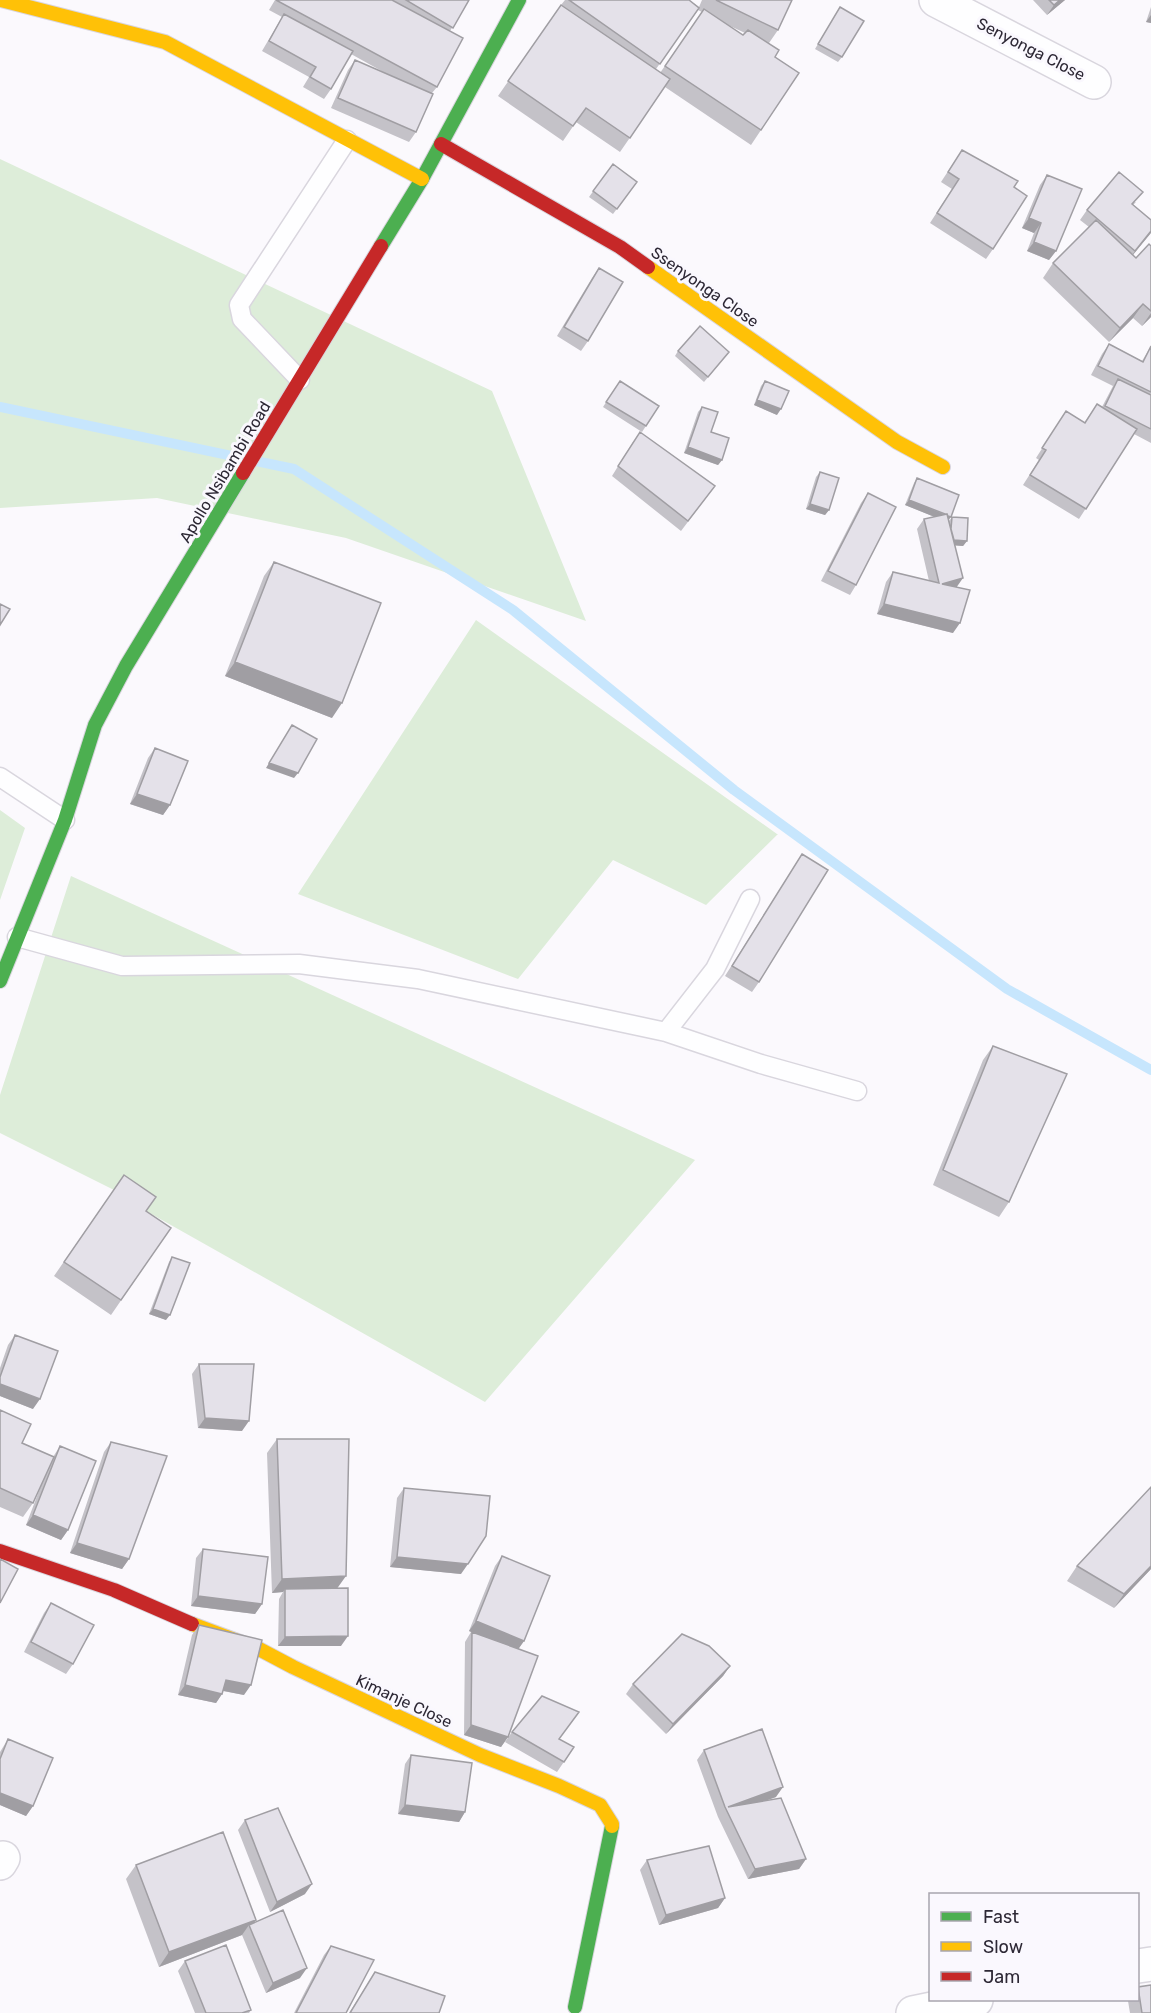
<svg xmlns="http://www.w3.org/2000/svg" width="1151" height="2013" viewBox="0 0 1151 2013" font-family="Rubik,sans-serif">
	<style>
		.green { fill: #ddedd9 }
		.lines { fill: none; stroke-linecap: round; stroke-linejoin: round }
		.stream { stroke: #c7e6fd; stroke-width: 10 }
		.lane-casing { stroke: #d9d6de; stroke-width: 21 }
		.street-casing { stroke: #d9d6de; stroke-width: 36 }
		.fast-casing { stroke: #d9d6de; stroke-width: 16 }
		.slow-casing { stroke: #d9d6de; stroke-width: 16 }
		.jam-casing { stroke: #d9d6de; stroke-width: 16 }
		.lane { stroke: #fefeff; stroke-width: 18 }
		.street { stroke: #fefeff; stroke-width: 33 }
		.fast { stroke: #4caf50; stroke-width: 14 }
		.slow { stroke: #ffc107; stroke-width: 14 }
		.jam { stroke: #c62828; stroke-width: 14 }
		.wall { fill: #c4c2c8; fill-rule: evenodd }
		.shaded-wall { fill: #a09ea3 }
		.building { fill: #e4e1e9; stroke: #a09ea3; stroke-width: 1.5 }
		.labels { text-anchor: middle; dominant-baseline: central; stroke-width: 6; stroke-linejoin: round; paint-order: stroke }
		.street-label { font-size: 16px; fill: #2d2835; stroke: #faf8fe }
	</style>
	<rect width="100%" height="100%" fill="#fbf9fd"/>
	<path class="green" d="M0,159L492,391L586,621L346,538L157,498L0,508Z
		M476,620L777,834H778L706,905L613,860L518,979L298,894Z
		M0,810L25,828L0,900Z
		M71,876L695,1160L485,1402L146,1211L114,1190L0,1133V1095Z"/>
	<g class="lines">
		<path class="stream" d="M0,407L294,469L513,610L734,790L1007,989L1151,1070"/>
		<defs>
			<path id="lane" d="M300,380L242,319L239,305L347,140
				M0,777L65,820
				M17,937L122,966L299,964L418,979L666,1032L761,1064L857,1091
				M666,1032L715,969L750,899"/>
			<path id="street" d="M936,0L1094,82
				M0,1863L3,1858
				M1138,1966L1151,1964
				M913,2013L976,2000"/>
			<path id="fast" d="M381,246L422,179L519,0
				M0,981L65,820L95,725L126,666L243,473
				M575,2007L612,1826"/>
			<path id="slow" d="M1,0L165,42L422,179
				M648,267L897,442L943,467
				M192,1624L259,1649L293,1667L480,1755L559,1786L600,1805L612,1824V1826"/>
			<path id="jam" d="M441,144L620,247L648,267
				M243,473L381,246
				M0,1551L114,1590L192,1624"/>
		</defs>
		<use href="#lane" class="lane-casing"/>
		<use href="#street" class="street-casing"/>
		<use href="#fast" class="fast-casing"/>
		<use href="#slow" class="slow-casing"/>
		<use href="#jam" class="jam-casing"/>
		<use href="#lane" class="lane"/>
		<use href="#street" class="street"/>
		<use href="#fast" class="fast"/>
		<use href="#slow" class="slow"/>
		<use href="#jam" class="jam"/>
	</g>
	<path class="wall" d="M275,0H469L450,31L437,87L432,93L416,132L409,142L331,108L348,70L355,60L387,74L351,54L331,89L324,99L303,87L309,77L262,51L282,17L269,10Z
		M565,0H689L699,7L702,0H792L778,30L769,43L775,57L799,73L751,145L665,87L620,152L576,122L563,141L498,96L561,5ZM698,10L702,12L660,73L656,69ZM728,25L745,33L743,35Z
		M1033,0H1065L1047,15Z
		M840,7L842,57L838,62L815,49Z
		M1151,7V23L1146,22Z
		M962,150L1014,187L993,249L986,259L930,223L952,189L941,182Z
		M613,164L637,182L613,214L589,197Z
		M1047,175L1056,251L1049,260L1027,251L1034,233L1022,228L1040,185Z
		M1136,202L1133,205L1151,220L1133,255L1136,258L1151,246V317L1142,326L1133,318L1109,342L1043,278L1053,263L1089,227L1080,220L1087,210Z
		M599,268L588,341L581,351L557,336L592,278Z
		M1109,344L1142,361L1151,346V443L1134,434L1079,519L1023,485L1039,460L1036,458L1066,411L1084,423L1097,404L1102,407L1113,386L1091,375L1102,354Z
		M678,351L725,357L704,382L675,356Z
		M620,381L659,406L642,432L603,407Z
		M765,381L777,415L754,405L761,386Z
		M702,407L722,460L718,465L684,453L698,412Z
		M633,442L715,486L681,531L612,476Z
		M820,472L829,510L825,515L806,509L816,477Z
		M917,478L949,521L952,517L967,541L963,546L955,545L957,587L953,633L877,614L886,582L893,572L929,581L917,529L924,519L935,517L905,505L914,483Z
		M868,493L856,585L850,595L821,581L861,503Z
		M274,562L332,718L225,676L264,576Z
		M155,748L170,805L163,815L130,804L148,758Z
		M802,854L759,982L752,992L725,976Z
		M993,1046L1009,1202L999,1217L933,1185L983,1060Z
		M124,1175L146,1211L171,1228L111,1315L54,1276Z
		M172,1257L166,1320L149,1314L169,1262Z
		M15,1335L33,1409L0,1396V1368L8,1345Z
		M199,1364L242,1431L198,1428L192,1374Z
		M0,1410L22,1443L53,1457L60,1446L68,1530L61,1540L26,1525L44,1478L33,1503L23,1517L0,1507Z
		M277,1439L337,1588L341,1646H278L279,1599L283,1592L272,1593L267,1453Z
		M111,1442L129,1559L122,1569L70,1553L104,1452Z
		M404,1488L461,1574L390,1567L397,1498Z
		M203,1549L262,1604L255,1614L191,1606L196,1558Z
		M502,1556L524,1641L518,1649L508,1737L501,1747L464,1735L465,1642L471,1632L469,1631L495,1566Z
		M1077,1566L1151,1569L1114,1608L1067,1581Z
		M51,1603L73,1664L66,1674L24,1652L44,1613Z
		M199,1625L244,1695L223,1691L222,1694L216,1703L178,1695L192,1635Z
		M730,1666L723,1676L666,1734L626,1694L633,1684Z
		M512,1732L559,1740L574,1747L557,1772L505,1742Z
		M8,1739L33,1806L26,1816L0,1805V1752Z
		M704,1750L776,1797L764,1801L806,1859L799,1869L748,1879L718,1817L697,1760Z
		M411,1755L465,1812L459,1822L398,1814L405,1764Z
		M245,1820L305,1894L270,1912L238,1830Z
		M647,1860L725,1898L718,1908L659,1925L640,1870Z
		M136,1865L253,1924L300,1978L266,1993L242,1935L159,1967L126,1879Z
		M331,1946L346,2013H294L324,1955Z
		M185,1961L251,2010L249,2013H195L178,1971Z
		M375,1972L439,2013H349Z
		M1137,1987L1151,2013H1130L1128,2001L1129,2000H1137Z"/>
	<path class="shaded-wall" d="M1060,0H1065L1047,15L1054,5Z
		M1151,15V23L1146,22Z
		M1029,218L1041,223L1034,233L1022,228Z
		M1151,231V233L1128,261L1135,251Z
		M1034,242L1056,251L1049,260L1027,251Z
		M1143,304L1133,318L1109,342L1120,328Z
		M1151,313V317L1142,326Z
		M757,400L781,409L777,415L754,405Z
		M688,447L722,460L718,465L684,453Z
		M909,500L951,517L947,522L905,505Z
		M810,504L829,510L825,515L806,509Z
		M951,540L967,541L963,546L947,545Z
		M963,578L956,588L942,584Z
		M884,604L960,623L953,633L877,614Z
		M235,662L342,703L332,718L225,676Z
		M269,763L298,773L294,778L266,768Z
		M137,794L170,805L163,815L130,804Z
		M153,1309L170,1315L166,1320L149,1314Z
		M0,1384L40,1399L33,1409L0,1396Z
		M205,1418L249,1421L242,1431L198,1428Z
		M33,1515L68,1530L61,1540L26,1525Z
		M77,1543L129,1559L122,1569L70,1553Z
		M397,1557L468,1564L461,1574L390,1567Z
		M1151,1566V1569L1114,1608L1124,1594Z
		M346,1576L336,1590L285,1589L283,1592L272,1593L282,1579Z
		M198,1596L262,1604L255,1614L191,1606Z
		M476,1621L524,1641L517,1651L469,1631Z
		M348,1636L341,1646H278L285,1637Z
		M730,1666L723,1676L666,1734L673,1724Z
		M226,1680L251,1685L244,1695L219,1690Z
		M185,1685L222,1694L216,1703L178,1695Z
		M471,1725L508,1737L501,1747L464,1735Z
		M783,1787L776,1797L728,1814V1807Z
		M0,1793L33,1806L26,1816L0,1805Z
		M405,1805L465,1812L459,1822L398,1814Z
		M806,1859L799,1869L748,1879L755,1869Z
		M312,1884L305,1894L270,1912L277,1902Z
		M725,1898L718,1908L659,1925L666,1915Z
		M256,1920L250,1928L249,1925L242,1935L159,1967L169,1952Z
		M307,1968L300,1978L266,1993L273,1983Z"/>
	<path class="building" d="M276,0H392L463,38L437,87Z
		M406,0H469L453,28Z
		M569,0H689L699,8L660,64Z
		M716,0H792L778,30Z
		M1049,0H1060L1054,5Z
		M561,5L670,79L630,138L586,108L573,126L508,81Z
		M840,7L864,21L842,57L818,44Z
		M704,9L743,35L748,30L779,50L775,57L799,73L761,130L665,66Z
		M284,14L353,51L331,89L310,77L316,67L269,41Z
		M355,60L433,94L416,132L338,98Z
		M962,150L1018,181L1014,187L1027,196L993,249L937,213L959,179L948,172Z
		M613,164L637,182L617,209L593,191Z
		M1119,172L1143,192L1132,204L1151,220V231L1135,251L1087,210Z
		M1047,175L1082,189L1056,251L1034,242L1041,223L1029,218Z
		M1096,220L1136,258L1149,244L1151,246V311L1143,304L1120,328L1053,263Z
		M599,268L623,282L588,341L564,327Z
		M700,326L729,352L708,377L678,351Z
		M1109,344L1143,362L1151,346V392L1098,366Z
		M1118,379L1151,395V429L1105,406Z
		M620,381L659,406L646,426L606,402Z
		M765,381L789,391L781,409L757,400Z
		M1097,404L1137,429L1086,509L1030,475L1046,450L1042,448L1066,411L1085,423Z
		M702,407L718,412L711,432L729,438L722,460L688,447Z
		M640,432L715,486L688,521L618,466Z
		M820,472L839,478L829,510L810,504Z
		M917,478L959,495L951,517L948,516L947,514H945L909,500Z
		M868,493L896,507L856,585L828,571Z
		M947,514L963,578L942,584L970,590L960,623L884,604L893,572L939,583L924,519Z
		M952,517L968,518L967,541L954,540L951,529Z
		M274,562L381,603L342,703L235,662Z
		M0,604L10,609L0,625Z
		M292,725L317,739L298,773L269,763Z
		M155,748L188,761L170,805L137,794Z
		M802,854L828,870L759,982L732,966Z
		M993,1046L1067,1074L1009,1202L943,1170Z
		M124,1175L156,1197L146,1211L171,1228L121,1300L64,1262Z
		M172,1257L190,1263L170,1315L153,1309Z
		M15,1335L58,1351L40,1399L0,1384V1377Z
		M199,1364H254L249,1421L205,1418Z
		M0,1410L31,1424L22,1443L54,1457L33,1503L0,1488Z
		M277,1439H349L346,1576L282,1579Z
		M111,1442L167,1456L129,1559L77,1543Z
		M60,1446L96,1461L68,1530L33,1515Z
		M1151,1487V1566L1124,1594L1077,1566Z
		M404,1488L490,1496L486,1536L468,1564L397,1557Z
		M203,1549L268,1557L262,1604L198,1596Z
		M502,1556L550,1576L524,1641L476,1621Z
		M0,1559L18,1569L0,1603Z
		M348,1588V1636L285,1637V1589Z
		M51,1603L94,1625L73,1664L31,1642Z
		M199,1625L262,1640L251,1685L226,1680L222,1694L185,1685Z
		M472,1632L538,1656L508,1737L471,1725Z
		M682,1634L709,1646L730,1666L673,1724L633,1684Z
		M542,1696L579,1712L559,1739L574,1747L564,1762L512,1732Z
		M762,1729L783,1787L728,1807L781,1798L806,1859L755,1869L725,1807L704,1750Z
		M8,1739L53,1758L33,1806L0,1793V1759Z
		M411,1755L472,1763L465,1812L405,1805Z
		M278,1808L312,1884L277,1902L245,1820Z
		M223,1832L256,1920L169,1952L136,1865Z
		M709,1846L725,1898L666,1915L647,1860Z
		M283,1910L307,1968L273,1983L249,1925Z
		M226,1945L251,2010L242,2013H206L185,1961Z
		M331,1946L374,1960L346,2013H296Z
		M375,1972L445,1996L439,2013H350Z
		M1151,1985V2013H1142L1138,1987Z"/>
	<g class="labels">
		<g class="street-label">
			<text transform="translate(1031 49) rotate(27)">Senyonga Close</text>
			<text transform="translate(705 287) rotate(35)">Ssenyonga Close</text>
			<text transform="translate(225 472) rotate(-59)">Apollo Nsibambi Road</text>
			<text transform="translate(404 1701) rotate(25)">Kimanje Close</text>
		</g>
	</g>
	<rect x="929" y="1893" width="210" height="108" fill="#faf8fe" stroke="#a8a5ae" stroke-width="1.5"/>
	<rect x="941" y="1912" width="30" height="9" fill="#4caf50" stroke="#a8a5ae" stroke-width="1.5"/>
	<text x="983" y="1923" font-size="18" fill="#2d2835">Fast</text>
	<rect x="941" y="1942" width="30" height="9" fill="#ffc107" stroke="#a8a5ae" stroke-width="1.5"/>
	<text x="983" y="1953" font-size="18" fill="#2d2835">Slow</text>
	<rect x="941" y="1972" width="30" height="9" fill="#c62828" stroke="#a8a5ae" stroke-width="1.5"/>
	<text x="983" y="1983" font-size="18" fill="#2d2835">Jam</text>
</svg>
